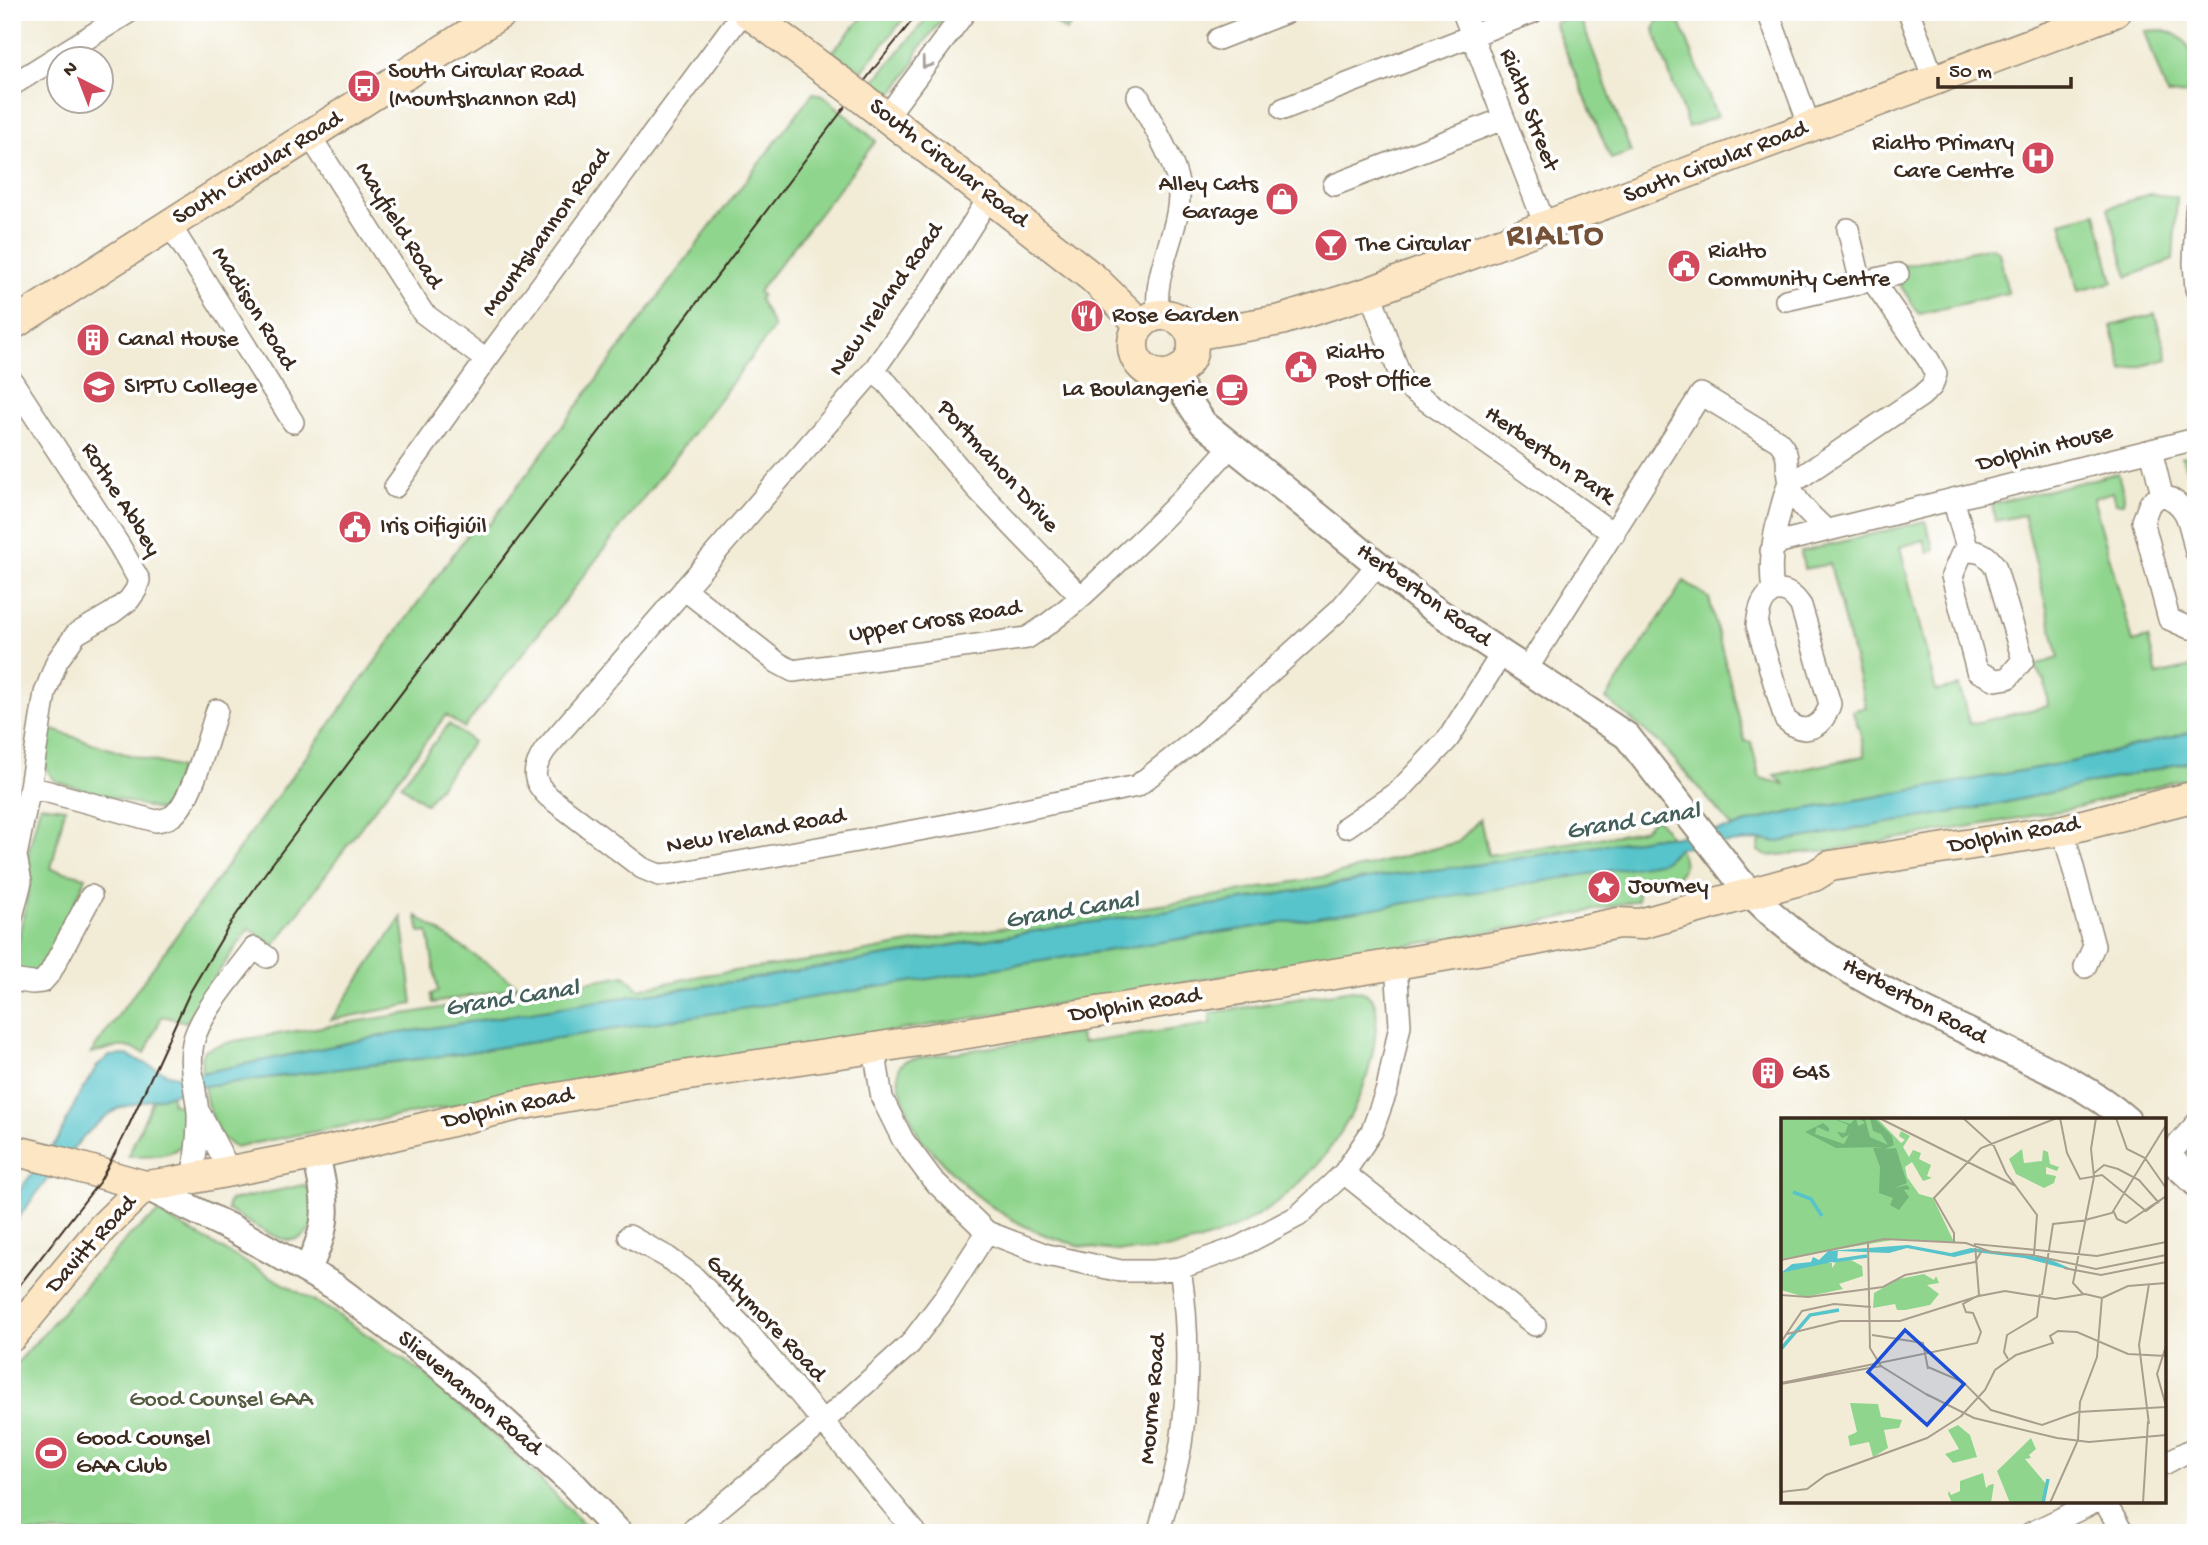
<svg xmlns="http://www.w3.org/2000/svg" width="2208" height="1545" viewBox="0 0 2208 1545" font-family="'Gochi Hand',sans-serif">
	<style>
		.green { fill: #90d58e; stroke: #668056; stroke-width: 2 }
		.water { fill: #56c4ca; stroke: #487774; stroke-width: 2 }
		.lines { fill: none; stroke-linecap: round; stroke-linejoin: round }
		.minor-casing { stroke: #968b7a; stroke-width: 24 }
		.tertiary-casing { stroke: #968b7a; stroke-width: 30 }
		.secondary-casing { stroke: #968b7a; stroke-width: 33 }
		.minor { stroke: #fff; stroke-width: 21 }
		.tertiary { stroke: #fff; stroke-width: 26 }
		.secondary { stroke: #fce6c4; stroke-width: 30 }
		.tram { stroke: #3b2a1e; stroke-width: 2 }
		.secondary-bridge-casing { stroke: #968b7a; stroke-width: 33; stroke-linecap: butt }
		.secondary-bridge { stroke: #fce6c4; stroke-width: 30 }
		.oneway { stroke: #a79f9a }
		.labels { text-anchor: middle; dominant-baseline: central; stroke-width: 7; stroke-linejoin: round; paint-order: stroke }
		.poi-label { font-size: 24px; fill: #3b2a1e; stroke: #fff; text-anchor: start }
		.street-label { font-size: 24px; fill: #3b2a1e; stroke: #fff }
		.park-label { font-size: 24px; fill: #545d40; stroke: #fff }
		.water-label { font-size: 26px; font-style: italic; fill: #44605a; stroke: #fff }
		.district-label { font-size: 32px; font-weight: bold; letter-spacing: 2px; fill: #755138; stroke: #fff }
		.inset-river { fill: none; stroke: #56c4ca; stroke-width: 3.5 }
		.inset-road { fill: none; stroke: #a99e8d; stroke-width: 2 }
		.view { fill: #1d4ed8; fill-opacity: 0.15; stroke: #1d4ed8; stroke-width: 3.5 }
		.inset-edge { fill: none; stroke: #3b2a1e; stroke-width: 3.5 }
	</style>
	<rect width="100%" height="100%" fill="#fff"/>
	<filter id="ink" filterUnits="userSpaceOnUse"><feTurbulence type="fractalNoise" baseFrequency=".0143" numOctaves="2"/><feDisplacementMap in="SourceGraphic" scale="14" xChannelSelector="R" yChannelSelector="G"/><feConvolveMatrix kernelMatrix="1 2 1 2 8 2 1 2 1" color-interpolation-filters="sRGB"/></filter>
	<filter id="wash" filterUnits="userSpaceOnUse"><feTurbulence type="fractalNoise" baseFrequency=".00686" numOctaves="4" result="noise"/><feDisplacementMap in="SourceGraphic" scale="28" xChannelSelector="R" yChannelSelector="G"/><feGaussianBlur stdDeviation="1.57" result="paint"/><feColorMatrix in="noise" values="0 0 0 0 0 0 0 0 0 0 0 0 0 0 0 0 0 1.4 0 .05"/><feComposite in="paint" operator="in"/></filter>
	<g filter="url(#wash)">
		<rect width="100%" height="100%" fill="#f2ecd7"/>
		<path class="green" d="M867,12H909L862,71L832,52Z
			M932,12H948L917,52L914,63L895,91L889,92L874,81Z
			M1049,12H1082L1066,31L1046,15Z
			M1671,12H1676L1717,117L1688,127L1654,30L1657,21Z
			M1579,14L1631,152L1611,159L1554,23Z
			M2164,30C2200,41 2192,64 2188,94L2167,95L2145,31Z
			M813,93L823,95L876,141L758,292L762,295L759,299L774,328L562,604L464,728L446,715L354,836L274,946L249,928L199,1000L187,1022L162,1016L145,1053C117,1042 118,1048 91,1053L473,527L479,519L489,525L704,235Z
			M2149,194L2177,197L2173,260L2128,277L2108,208Z
			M2096,213L2113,282L2078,291L2061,222Z
			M1991,247L1999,252L2008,293L1919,314L1897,280L1902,266Z
			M2155,314L2168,359L2123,371L2111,326Z
			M2196,454V471L2187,472L2182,457Z
			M2118,473L2124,497L2123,503H2116L2113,492L2093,498L2133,642L2148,638L2157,675L2196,666V731L2071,762L1801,810L1753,821L1733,828L1661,744L1606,699L1684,581L1709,598L1745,741L1751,742L1760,778L1784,784L1775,775L1865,756L1860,731L1852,711L1866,707L1830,564L1804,569L1801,552L1925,521L1934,550L1928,553L1924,540L1900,547L1936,691L1959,686L1970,724L2048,706L2045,681L2034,665L2059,658L2024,515L1995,521L1992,504Z
			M449,724L473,742L426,804L401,785Z
			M50,729L122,753L180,768L165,812L57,782C38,766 46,751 50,729Z
			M2196,760V776L2066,810L1831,850L1767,856L1758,851L1760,840L1778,842L1994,805Z
			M40,805L65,808L51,869L86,877L45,973L29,981L13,967L31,878L28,854Z
			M1656,817L1671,837L1663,836L1475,865L1385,876L1225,903L1066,926L738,981L619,998L381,1036L202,1073L201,1057L204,1050L234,1041L417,1012L625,975L639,989L704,975L829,958L926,940L1076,916L1169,904L1333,875L1458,842L1480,819L1488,855L1625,834L1644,829Z
			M1678,848C1698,881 1660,882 1637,887L1638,900L1529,925L495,1098L234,1147L220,1136L207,1104L204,1086L457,1054L1414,901L1672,855Z
			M417,916L520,987L433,1003L431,994L438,992L428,932L420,933Z
			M402,917L413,1004L331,1020Z
			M1352,990C1376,992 1378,1005 1376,1027C1373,1070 1358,1109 1333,1144C1248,1264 1089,1287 975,1194C960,1181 947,1167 934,1153C930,1148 923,1143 920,1137C913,1127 902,1095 899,1083C898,1078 899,1072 899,1067L905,1061L912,1059L1079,1034L1082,1043L1211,1024L1210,1013Z
			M172,1094V1104H185C185,1113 187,1124 186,1133C182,1160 148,1155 128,1156L153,1100Z
			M303,1185C327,1197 318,1242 288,1240C275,1240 240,1217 227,1210L229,1201Z
			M158,1213L332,1311L423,1373L524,1463L592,1533H12V1369L129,1236Z"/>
		<path class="water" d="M2196,731V760L1994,805L1778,842L1760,840L1678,848L1666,860L1658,863L457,1054L204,1086L119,1108C82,1128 38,1192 12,1226V1200L58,1139L79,1095L98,1065L109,1056L127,1055L168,1074L177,1076L202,1073L381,1036L619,998L738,981L1066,926L1225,903L1385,876L1475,865L1663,836L1671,837L1733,828L1753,821L1801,810L2071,762Z"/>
	</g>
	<g filter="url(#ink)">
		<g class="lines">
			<defs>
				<path id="minor" d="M1463,12L1545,225
					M1768,12L1810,127
					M1909,12L1934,80
					M1218,39L1287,12
					M12,85L129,12
					M1138,96C1150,121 1180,167 1179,194C1179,235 1151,273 1159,315
					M1283,109L1533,12
					M887,116L965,12
					M310,136L423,313L486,360
					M1334,185L1503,119
					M990,196L934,285L873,371L545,750C532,770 531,780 549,797L642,868L659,875L672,874L947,825L1137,786L1193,742L1340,609L1377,565
					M2196,211L2194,263L2196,289
					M170,225L293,422
					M1848,229L1861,283
					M1872,280L1898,274
					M1370,292L1403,384L1614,534
					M1786,300L1872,280L1928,359L1936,374L1932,386L1921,396L1801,477L1789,481
					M873,371L887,383L976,488L1081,597
					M12,381L119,545L139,580L136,590L129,600L112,613L76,634L57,661L45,693L30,787L16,856L21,882L12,917
					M2151,450L2162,495
					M395,487L486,360L743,12
					M2162,495L2150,503L2143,521L2169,619L2189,628L2196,627
					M2162,495C2190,504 2189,526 2196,552
					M1953,499L1968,551C1981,551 1987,555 1995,566L2023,660L2008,678L1996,680L1977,671L1952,576L1961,555L1968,551
					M1771,551L1780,542L2196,439
					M684,589L778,663L793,671L1027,638C1061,617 1089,590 1118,562C1158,525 1195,487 1231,446
					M1773,591C1761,600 1759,610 1757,625L1785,719C1805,738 1823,727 1830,704L1801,606C1793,594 1787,590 1773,591C1767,553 1778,517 1789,481
					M1527,669L1701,394L1778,441C1793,457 1784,465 1789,482C1795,502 1812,517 1826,530
					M30,787L156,821C161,820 168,819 172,816C192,803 209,734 217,710
					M1346,827L1399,791L1448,739L1502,653
					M2063,830L2094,946L2085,967
					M12,980L32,983L42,982L50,973L91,896
					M874,1048L882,1098L903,1140L932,1179L987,1232L1047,1255L1121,1271H1153L1180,1268L1239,1247L1298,1216L1344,1173L1372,1131L1387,1089L1400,1025L1396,964
					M199,1112L230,1171
					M2168,1156L2196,1124
					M1344,1173L1535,1325
					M193,1177C195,1156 199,1134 198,1113C196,1089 188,1066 193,1043C199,1014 236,973 254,948L267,957
					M629,1236L667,1257L693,1276L747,1331L916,1533
					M2164,1464L2196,1447
					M2104,1501L2123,1533
					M689,1533L824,1421L910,1344L944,1299L987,1232
					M1158,1533C1167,1504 1176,1474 1181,1444C1189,1386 1189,1326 1180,1268
					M2031,1533L2097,1501"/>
				<path id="tertiary" d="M1174,373L1186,397L1203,423L1428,605L1627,736L1738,879C1805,959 1909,1003 2002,1048C2045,1068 2091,1088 2127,1120
					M2164,1153L2196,1183
					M145,1186L235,1230L334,1286L426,1355L476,1396L570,1481L619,1533
					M307,1270C331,1222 327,1205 316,1154"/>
				<path id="secondary" d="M747,12L841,82
					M862,98L1093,278L1141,325
					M1133 345a30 30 0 1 1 60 0a30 30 0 1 1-60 0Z
					M12,325L503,12
					M1192,335L1281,320L1370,292L2115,12
					M12,1150L57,1161L145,1186L169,1183L303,1157L518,1105L675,1077L874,1048L1396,964L1530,941L1618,923L1640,924L1814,876L1830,866L2063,830L2196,796
					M12,1336L102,1228L145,1186"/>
			</defs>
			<use href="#minor" class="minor-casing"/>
			<use href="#tertiary" class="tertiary-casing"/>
			<use href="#secondary" class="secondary-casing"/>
			<use href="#minor" class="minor"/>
			<use href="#tertiary" class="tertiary"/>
			<use href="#secondary" class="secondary"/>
			<path class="tram" d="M12,1295L100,1181L124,1136L190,992L232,921L266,872L876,66L919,12"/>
			<defs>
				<path id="secondary-bridge" d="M841,82L862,98"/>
			</defs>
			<use href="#secondary-bridge" class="secondary-bridge-casing"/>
			<use href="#secondary-bridge" class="secondary-bridge"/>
		</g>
		<defs><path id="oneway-chevron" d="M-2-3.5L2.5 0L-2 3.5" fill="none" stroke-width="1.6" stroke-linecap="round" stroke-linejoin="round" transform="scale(1.75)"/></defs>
		<use class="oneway" href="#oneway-chevron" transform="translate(926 64) rotate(127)"/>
	</g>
	<defs>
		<symbol id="bus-disc" viewBox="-11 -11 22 22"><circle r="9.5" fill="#d1495b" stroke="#fff"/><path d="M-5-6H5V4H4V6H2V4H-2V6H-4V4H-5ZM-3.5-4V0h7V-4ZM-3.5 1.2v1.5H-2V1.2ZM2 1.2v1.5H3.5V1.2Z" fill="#fff"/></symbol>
		<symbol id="hospital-disc" viewBox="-11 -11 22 22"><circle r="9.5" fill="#d1495b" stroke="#fff"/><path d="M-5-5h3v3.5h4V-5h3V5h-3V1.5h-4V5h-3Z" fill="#fff"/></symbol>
		<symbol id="shop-disc" viewBox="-11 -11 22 22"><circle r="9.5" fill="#d1495b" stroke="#fff"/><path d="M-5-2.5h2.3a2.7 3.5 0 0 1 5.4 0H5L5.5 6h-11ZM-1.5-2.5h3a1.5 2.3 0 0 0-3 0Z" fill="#fff"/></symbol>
		<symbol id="bar-disc" viewBox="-11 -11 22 22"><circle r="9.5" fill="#d1495b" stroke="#fff"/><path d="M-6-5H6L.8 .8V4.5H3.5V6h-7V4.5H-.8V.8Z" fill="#fff"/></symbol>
		<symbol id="civic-disc" viewBox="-11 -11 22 22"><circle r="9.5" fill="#d1495b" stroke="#fff"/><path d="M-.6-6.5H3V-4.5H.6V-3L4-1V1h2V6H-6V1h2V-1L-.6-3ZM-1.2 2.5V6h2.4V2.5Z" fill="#fff"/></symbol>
		<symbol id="restaurant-disc" viewBox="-11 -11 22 22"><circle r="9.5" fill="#d1495b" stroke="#fff"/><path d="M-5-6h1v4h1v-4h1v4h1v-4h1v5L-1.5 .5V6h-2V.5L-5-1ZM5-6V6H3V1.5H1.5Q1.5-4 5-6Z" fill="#fff"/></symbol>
		<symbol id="building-disc" viewBox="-11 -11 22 22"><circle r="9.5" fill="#d1495b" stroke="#fff"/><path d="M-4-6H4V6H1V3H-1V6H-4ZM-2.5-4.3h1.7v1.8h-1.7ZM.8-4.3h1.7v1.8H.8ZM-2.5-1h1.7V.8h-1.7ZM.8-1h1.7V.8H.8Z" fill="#fff"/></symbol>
		<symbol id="university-disc" viewBox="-11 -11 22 22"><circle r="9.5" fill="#d1495b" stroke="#fff"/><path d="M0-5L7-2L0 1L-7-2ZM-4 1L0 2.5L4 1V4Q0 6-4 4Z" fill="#fff"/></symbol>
		<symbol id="cafe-disc" viewBox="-11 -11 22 22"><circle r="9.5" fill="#d1495b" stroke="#fff"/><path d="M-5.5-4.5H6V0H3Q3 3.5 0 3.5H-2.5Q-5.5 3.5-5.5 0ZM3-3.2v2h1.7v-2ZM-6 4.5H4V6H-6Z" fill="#fff"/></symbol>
		<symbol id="sight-disc" viewBox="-11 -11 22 22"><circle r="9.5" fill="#d1495b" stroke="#fff"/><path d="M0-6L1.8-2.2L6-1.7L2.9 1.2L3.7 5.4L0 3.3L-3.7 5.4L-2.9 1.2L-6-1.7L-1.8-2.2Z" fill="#fff"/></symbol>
		<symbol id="stadium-disc" viewBox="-11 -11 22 22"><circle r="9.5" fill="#d1495b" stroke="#fff"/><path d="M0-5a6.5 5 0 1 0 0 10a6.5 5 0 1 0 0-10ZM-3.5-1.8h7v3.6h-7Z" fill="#fff"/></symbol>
	</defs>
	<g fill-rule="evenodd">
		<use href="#bus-disc" x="345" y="67" width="38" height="38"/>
		<use href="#hospital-disc" x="2019" y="139" width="38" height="38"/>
		<use href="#shop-disc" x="1263" y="180" width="38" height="38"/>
		<use href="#bar-disc" x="1312" y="226" width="38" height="38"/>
		<use href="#civic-disc" x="1665" y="247" width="38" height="38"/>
		<use href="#restaurant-disc" x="1068" y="297" width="38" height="38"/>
		<use href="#building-disc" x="74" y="321" width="38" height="38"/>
		<use href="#civic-disc" x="1282" y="348" width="38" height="38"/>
		<use href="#university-disc" x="80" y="368" width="38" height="38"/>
		<use href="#cafe-disc" x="1213" y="371" width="38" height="38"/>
		<use href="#civic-disc" x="336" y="508" width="38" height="38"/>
		<use href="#sight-disc" x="1585" y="868" width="38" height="38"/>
		<use href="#building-disc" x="1749" y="1054" width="38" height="38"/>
		<use href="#stadium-disc" x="32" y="1434" width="38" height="38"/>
	</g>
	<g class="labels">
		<g class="poi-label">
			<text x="388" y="72">South Circular Road<tspan x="388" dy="28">(Mountshannon Rd)</tspan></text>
			<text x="2014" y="144" text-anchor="end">Rialto Primary<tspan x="2014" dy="28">Care Centre</tspan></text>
			<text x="1258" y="185" text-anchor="end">Alley Cats<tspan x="1258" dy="28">Garage</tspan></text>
			<text x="1356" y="245">The Circular</text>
			<text x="1708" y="252">Rialto<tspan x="1708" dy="28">Community Centre</tspan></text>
			<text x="1112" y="316">Rose Garden</text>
			<text x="118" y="340">Canal House</text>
			<text x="1326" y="353">Rialto<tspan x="1326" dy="28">Post Office</tspan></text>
			<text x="124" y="387">SIPTU College</text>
			<text x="1208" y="390" text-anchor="end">La Boulangerie</text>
			<text x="380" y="527">Iris Oifigiúil</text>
			<text x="1628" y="887">Journey</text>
			<text x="1792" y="1073">G4S</text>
			<text x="76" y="1439">Good Counsel<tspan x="76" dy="28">GAA Club</tspan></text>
		</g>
		<g class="street-label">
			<text transform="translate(1528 110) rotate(69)">Rialto Street</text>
			<text transform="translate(1716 163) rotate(-21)">South Circular Road</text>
			<text transform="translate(948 164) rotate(38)">South Circular Road</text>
			<text transform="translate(258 169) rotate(-32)">South Circular Road</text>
			<text transform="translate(398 226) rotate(58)">Mayfield Road</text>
			<text transform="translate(547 233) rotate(-54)">Mountshannon Road</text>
			<text transform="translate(887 300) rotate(-55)">New Ireland Road</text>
			<text transform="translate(253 309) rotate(58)">Madison Road</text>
			<text transform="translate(2045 449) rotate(-14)">Dolphin House</text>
			<text transform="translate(1549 456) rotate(35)">Herberton Park</text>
			<text transform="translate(997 467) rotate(48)">Portmahon Drive</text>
			<text transform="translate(120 500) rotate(58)">Rothe Abbey</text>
			<text transform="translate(1423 596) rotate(36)">Herberton Road</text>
			<text transform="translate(935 622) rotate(-9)">Upper Cross Road</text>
			<text transform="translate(756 832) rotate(-10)">New Ireland Road</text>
			<text transform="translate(2014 836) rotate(-10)">Dolphin Road</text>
			<text transform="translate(1914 1002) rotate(28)">Herberton Road</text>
			<text transform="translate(1135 1006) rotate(-9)">Dolphin Road</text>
			<text transform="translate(508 1109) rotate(-12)">Dolphin Road</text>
			<text transform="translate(92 1245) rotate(-48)">Davitt Road</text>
			<text transform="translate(765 1319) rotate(47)">Galtymore Road</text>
			<text transform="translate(469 1394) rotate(40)">Slievenamon Road</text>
			<text transform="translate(1154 1399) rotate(-85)">Mourne Road</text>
		</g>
		<g class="park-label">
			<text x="221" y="1400">Good Counsel GAA</text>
		</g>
		<g class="water-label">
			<text transform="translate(1633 823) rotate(-9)">Grand Canal</text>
			<text transform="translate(1072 912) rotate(-9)">Grand Canal</text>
			<text transform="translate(512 1000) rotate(-9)">Grand Canal</text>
		</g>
		<g class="district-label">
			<text x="1556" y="237">RIALTO</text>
		</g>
	</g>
	<g transform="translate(1781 1118)">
		<rect width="385" height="385" fill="#f2ecd7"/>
		<path d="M0,0H96L120,25L124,22L118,18L120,13L129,18L122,29L128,39L132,32L140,35L138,41L150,47L146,58L151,60L142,63L131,44L124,49L126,59L138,76L152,80L173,124L117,121L0,141ZM241,31L243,45L261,43L262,32L267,34L269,46L278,49L276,53L265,49V56L275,58L273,65L263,70L235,56L228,41ZM70,142L81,148L82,158L58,166L62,171L24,179L0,172V155L39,145H51V150L56,143ZM143,156L153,162L155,158L158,165L146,167L158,176L149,187L124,192H116L114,186L92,190L93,175L118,161ZM69,285L97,286L100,299L121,302L118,310L103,312L107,330L92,339L88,324L69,328L67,318L76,314ZM177,307L189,317L196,339L172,345L164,336L178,331L167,312ZM250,320L255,331L248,337L250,340L244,341L265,366L262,385H229L216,353ZM202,355L205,370L208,367L213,366L210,385H171L167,376L168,373L170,377L179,373V363Z" fill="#90d58e"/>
		<path d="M51,0L69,6L75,0L77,8L84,5L78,0L84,1L89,19L107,27L100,16L92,13L89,0H93L111,18L113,27L104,31L115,30L126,65L113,70L126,67L129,71L123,72L128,79L118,92L109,87L112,80L98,75L99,49L92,30L102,29L55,30L24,14L42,5L48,10V14L36,9L34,16L63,26L68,17L61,20L56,14L64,15L67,7Z" fill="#74b679"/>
		<path d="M127,127L170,135L190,130L266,140L297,154L243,140L194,134L173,139L126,130L108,135L57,133L56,143L0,155L11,146L30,144L32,139L38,142L47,133Z" fill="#56c4ca"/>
		<path class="inset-river" d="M12,74L30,81L41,98M52,143L86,138M0,231L29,197L58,192M262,385L267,361"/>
		<path class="inset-road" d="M98,0L235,68M182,0L213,28L225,55L256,97L253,137M279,0L286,35L299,61L321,57L365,93L385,78M335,0L346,31L364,40L385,70M312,56L323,47L337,51L358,62L378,85M313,59L310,31L315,0M332,92L336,101L345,105L385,78M304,102L331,95L385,7M87,123L89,230L100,248L148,278M173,124V115L153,80L200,30L276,0M0,142L103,121L185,125L210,134L251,137L315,151L385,137M283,150L320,157L385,144M302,176L292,165L313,59M0,177L27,179L102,169L124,157L194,144L202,131M261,177L272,106L308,102M198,178L224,173L274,181L304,176L321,180M321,180L347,168L385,165M6,216L59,203H119L201,177M91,217L142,225L147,251M0,224L21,193L53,186L90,189M385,228L376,256L385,288M227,241L223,234L226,217L256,199L259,176M147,249L182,264L210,292L261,307L297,294L385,289M0,265L196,225L200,214L192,195L185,194L182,186L198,177L194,126L316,138L385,124M0,266L100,248M145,276L193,300L276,320L308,324L385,317M180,298L204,272L214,252L235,237L272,225L269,218L277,213L296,214L347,236L385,238M368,306L358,227L368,166M0,374L26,371L45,357L146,320L182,297M269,385L297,322L299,284L316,239L321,179M362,385L367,303"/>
		<path class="view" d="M124,212L183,266L146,307L87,254Z"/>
		<rect width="385" height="385" class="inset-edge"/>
	</g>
	<rect width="2208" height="1545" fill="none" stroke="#fff" stroke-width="42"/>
	<g transform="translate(80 80) rotate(318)"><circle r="33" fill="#ffffff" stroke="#b1aaa5" stroke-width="2"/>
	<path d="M0-5L12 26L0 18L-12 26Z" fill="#d1495b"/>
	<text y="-10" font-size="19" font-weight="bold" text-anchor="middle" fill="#3b2a1e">N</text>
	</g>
	<path d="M1938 77v10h133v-10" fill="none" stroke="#3b2a1e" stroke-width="3.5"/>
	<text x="1949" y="77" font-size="21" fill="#3b2a1e" stroke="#ffffff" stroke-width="5" paint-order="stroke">50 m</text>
</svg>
